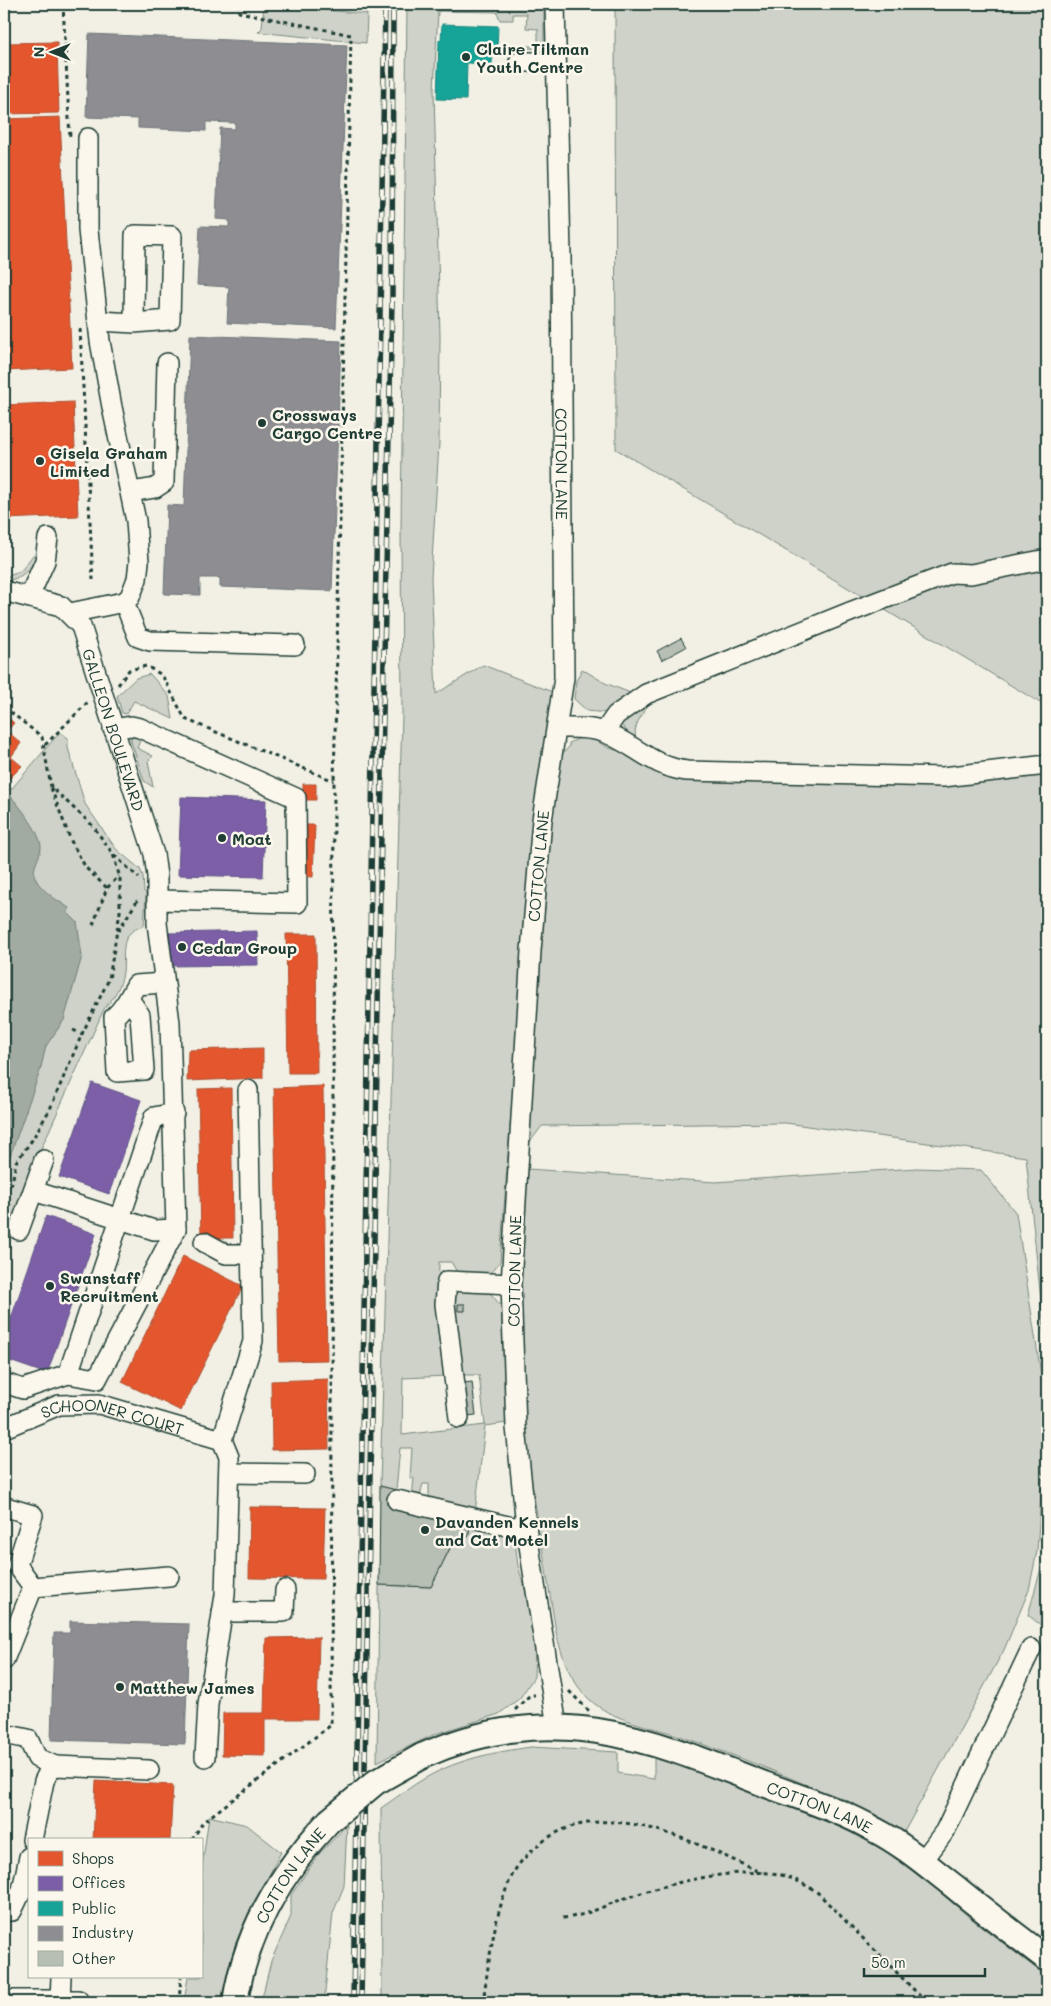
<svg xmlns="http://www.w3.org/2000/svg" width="1051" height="2006" viewBox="0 0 1051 2006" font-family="Mali,sans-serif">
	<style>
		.green { fill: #cfd2c8; stroke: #77887e }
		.water { fill: #a2aba1; stroke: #6e7f75 }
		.shops { fill: #e4572e; stroke: #a94f30 }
		.offices { fill: #7b5ea7; stroke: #5f5484 }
		.public { fill: #17a398; stroke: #19847a }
		.industry { fill: #8d8d92; stroke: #6c7576 }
		.building { fill: #b7beb3; stroke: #1f3d34 }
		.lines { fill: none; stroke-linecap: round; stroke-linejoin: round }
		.minor-casing { stroke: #1f3d34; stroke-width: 22 }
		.major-casing { stroke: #1f3d34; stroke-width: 28 }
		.path { stroke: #1f3d34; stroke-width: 3; stroke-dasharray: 4 4; stroke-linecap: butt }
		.minor { stroke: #fbf7ec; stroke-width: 19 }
		.major { stroke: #fbf7ec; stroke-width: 24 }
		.rail-casing { stroke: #1f3d34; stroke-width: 5.5 }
		.rail { stroke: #fbf7ec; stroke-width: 4; stroke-dasharray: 11; stroke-linecap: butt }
		.major-bridge-casing { stroke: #1f3d34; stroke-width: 28; stroke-linecap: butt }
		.major-bridge { stroke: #fbf7ec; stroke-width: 24 }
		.poi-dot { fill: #1f3d34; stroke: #fbf7ec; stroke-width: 2 }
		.labels { text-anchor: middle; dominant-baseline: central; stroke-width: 5; stroke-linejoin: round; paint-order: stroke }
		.poi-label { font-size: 16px; font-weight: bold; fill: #1f3d34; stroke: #fbf7ec; text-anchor: start }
		.street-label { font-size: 16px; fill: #1f3d34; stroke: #fbf7ec }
	</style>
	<rect width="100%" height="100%" fill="#f2f0e5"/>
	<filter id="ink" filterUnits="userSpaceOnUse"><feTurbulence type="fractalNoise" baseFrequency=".02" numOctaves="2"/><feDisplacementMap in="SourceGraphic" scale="10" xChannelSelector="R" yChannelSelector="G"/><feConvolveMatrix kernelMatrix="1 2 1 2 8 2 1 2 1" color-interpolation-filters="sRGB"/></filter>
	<g filter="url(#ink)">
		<path class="green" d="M264,4L367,14L366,43L258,32L262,28Z
			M407,4H541L544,11V49L526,48V46H538V29L526,28L527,14H513V20H500L497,12L438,11L434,90L440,337L439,443L431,578L436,694L483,665L555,693L534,807L500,1262L487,1277L457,1272L451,1262H439L438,1304L447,1376L403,1378L402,1435L485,1425L479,1375H458L453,1299L461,1291L487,1289L501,1306L507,1423L485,1426L475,1513L429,1502V1484H423L419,1499L412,1497L414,1478H410L412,1448H400L396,1490L380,1486L402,715L401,529Z
			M615,4H1047V707L616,449Z
			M33,555L37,557C30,570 20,580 4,581V578L21,571Z
			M582,669L605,683L633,694L607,713L587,711L574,699L576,681Z
			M150,674L169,696L173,719L134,701L126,714L122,713L117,696L136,678Z
			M641,705L645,711C638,720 632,730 637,741L619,723Z
			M60,732L68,738V748L85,804L116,849L140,869L143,876L144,892L146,893L144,926C115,933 127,957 122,978C119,990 112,1000 104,1009L40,1151L16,1219L4,1215V790L8,793Z
			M137,736L141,738L137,748L153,756L148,761L153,787L144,781L130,738Z
			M580,738L593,739L609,748L629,754L660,772L1047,768V1358L1026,1157L786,1123L542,1126L523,1151L552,799L561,755L569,747V743Z
			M916,1168L981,1170L1016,1213L1047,1413L1037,1551L1029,1590L1004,1650L904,1832C835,1794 754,1762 680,1736C651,1726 612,1721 589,1699C570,1681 562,1657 556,1632L525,1441L519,1300L528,1169L715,1182Z
			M1047,1521V1630L1028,1615L1046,1550Z
			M471,1522L507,1531L515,1540L518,1566L527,1595L535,1647L534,1677L520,1698L499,1714L435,1734L377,1762L379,1585L431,1587L450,1548L468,1537Z
			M531,1747L618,1752V1773L654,1779V1753L820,1817L892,1852L973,1920L1047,1977V2002H382L381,1808C396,1798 411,1786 427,1777C459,1759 495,1752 531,1747Z
			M209,1816L247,1825L281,1852L246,1920L235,1945L222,2002H184L188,1977H201V1874Z
			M347,1825L344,1886L333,1913L324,2002H261L271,1961L291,1916V1895L318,1855Z"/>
		<path class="water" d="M4,790C15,799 41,832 41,847C41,855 34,864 34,873C36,888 57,900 69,908L68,913L77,922L82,956L64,1020L46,1046L40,1071L9,1159L4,1164Z"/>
		<path class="shops" d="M57,42L59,113L4,114V43Z
			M60,117L72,368L4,371V119Z
			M73,402L78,516L4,519V405Z
			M4,714L14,723L7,731L21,743L11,757L22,766L7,781L4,778Z
			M303,784H316V800H303Z
			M302,825H315L313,877L300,876Z
			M286,934H316L317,1073H288Z
			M263,1048V1078L187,1081L188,1050Z
			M323,1086L327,1360L279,1361L274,1088Z
			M231,1088L233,1238H201L198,1089Z
			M183,1256L243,1286L181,1411L122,1382Z
			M328,1379L329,1449L272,1450L271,1381Z
			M250,1507L325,1508L323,1579L249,1578Z
			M319,1637L317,1719H265V1756L222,1755L223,1713H264L266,1638Z
			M96,1781L173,1785L170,1840H93Z"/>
		<path class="offices" d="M181,797L266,800L263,877L178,875Z
			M257,931L258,965L169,966V933Z
			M92,1083L141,1100L109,1194L59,1177Z
			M46,1216L96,1234L47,1374L4,1359V1339Z"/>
		<path class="public" d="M442,24L498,26L497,50H493L492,64L467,63L466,100L437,99L439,40H441Z"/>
		<path class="industry" d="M89,34L347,45L336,328L227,323L229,287L197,285L200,226L229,227V220L216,219L220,128L235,129V123L206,122V131L138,128V119L86,117Z
			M190,335L341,341L332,591L220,587V578H200V595L164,594L167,505L184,506Z
			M70,1621L189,1624L185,1744L51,1740L54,1633H70Z"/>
		<path class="building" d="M681,638L686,647L662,660L657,651Z
			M458,1304H465V1311H458Z
			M472,1382L476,1415L467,1416L463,1383Z
			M380,1486L396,1490L395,1503L471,1522L468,1537L450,1548L431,1587L379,1585Z"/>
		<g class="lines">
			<defs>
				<g id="minor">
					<path id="s1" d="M555,4L561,254L564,678L542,820L531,951L511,1284L516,1427L526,1526L557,1727"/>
					<path d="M519,62H556"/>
					<path d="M99,321L134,323L170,320L172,236L135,235L134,323"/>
					<path d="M131,492L155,488L164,482L167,363"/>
					<path id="s2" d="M4,591L61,606L81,626L154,854L157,876V923L170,1023L176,1229L97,1379L68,1374L154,1117L174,1113"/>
					<path d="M29,597L45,561L48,538"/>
					<path d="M124,602L138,637L150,641L295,645"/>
					<path d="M70,613L124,602L130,597L137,579L139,562L136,521L112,407L100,341L88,230V138"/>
					<path d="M557,728C573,728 589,727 603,732C634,743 652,767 687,771L943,777L1047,765"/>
					<path d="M113,729L131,726L140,728L296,798L297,903L157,900"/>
					<path d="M604,732L616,715L646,694L850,612L952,573L971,574L1047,559"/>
					<path d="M129,999L140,1015L144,1070L117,1072L114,1017C124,1008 129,998 136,985L163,983"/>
					<path d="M34,1191L154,1230L176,1229"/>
					<path d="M19,1230L44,1160"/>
					<path d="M204,1242L226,1254H251"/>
					<path d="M4,1383L23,1389L68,1374"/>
					<path d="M459,1418L445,1304L447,1281L511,1284"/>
					<path id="s3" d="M4,1428L59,1405L99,1404L222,1440"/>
					<path d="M229,1473L305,1474"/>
					<path d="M397,1500L512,1527L526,1526"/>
					<path d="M6,1507L33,1515L17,1565L33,1587"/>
					<path d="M33,1587L169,1576"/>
					<path d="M222,1612H284L285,1590"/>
					<path d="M4,1660L33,1587"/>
					<path d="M4,1734L28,1739L37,1758L55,1766"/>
					<path d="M205,1757L208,1704L225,1595L229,1457L222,1440L253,1341L248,1090"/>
					<path d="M32,1840L44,1781L48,1773L55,1766L149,1770"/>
					<path d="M922,1862L945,1831L1031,1649"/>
					<path d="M4,1911H12L22,1890L29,1857"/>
					<path d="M4,2000H78"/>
					<path d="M60,2000L61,1977"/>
				</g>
				<g id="major">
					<path id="s4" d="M422,1756C550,1699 643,1736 764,1784C801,1798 841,1810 875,1830C904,1845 929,1867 955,1887C985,1912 1016,1935 1047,1959"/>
					<path id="s5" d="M235,2002C246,1932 281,1872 329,1821"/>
				</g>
			</defs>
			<use href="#minor" class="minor-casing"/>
			<use href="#major" class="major-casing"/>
			<path class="path" d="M63,4L70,138
				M80,329L93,580
				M118,685L129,670L146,666L162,675L185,719L334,781
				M4,701L11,687
				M4,707L42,737L51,787L93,826L113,854L120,878V912L109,979L82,1034L50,1109L32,1140L16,1162L12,1183L4,1197
				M45,745L88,702
				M51,788L71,841L86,868L107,888
				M114,855L139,878
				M93,925L107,888L119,876
				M118,931L139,898
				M73,1030L82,1034
				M569,1691L589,1711
				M515,1710L530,1695H535
				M192,1840L203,1822L331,1725L334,781L351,35L239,12L238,4
				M563,1918C590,1916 607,1903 632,1896C674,1882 725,1870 770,1873C786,1874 802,1883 816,1891L926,2002
				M179,2002L181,1977
				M483,2002C489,1961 495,1906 515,1870C520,1862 528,1854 535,1848C599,1789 696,1844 762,1873"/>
			<use href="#minor" class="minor"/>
			<use href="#major" class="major"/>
			<defs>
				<path id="rail" d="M353,2002L385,4
					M361,2002L384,656L392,301L393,4"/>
			</defs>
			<use href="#rail" class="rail-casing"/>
			<use href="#rail" class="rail"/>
			<defs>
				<path id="major-bridge" d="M329,1821L376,1782L422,1756"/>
			</defs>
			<use href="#major-bridge" class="major-bridge-casing"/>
			<use href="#major-bridge" class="major-bridge"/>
		</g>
	</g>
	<g class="poi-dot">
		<circle cx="466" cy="57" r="5"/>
		<circle cx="262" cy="423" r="5"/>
		<circle cx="40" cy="461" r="5"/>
		<circle cx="222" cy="838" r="5"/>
		<circle cx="182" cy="947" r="5"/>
		<circle cx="50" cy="1286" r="5"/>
		<circle cx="425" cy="1530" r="5"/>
		<circle cx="120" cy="1687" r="5"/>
	</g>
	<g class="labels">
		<g class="poi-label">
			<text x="476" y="48">Claire Tiltman<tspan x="476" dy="18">Youth Centre</tspan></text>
			<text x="272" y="414">Crossways<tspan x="272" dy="18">Cargo Centre</tspan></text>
			<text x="50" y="452">Gisela Graham<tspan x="50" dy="18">Limited</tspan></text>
			<text x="232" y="838">Moat</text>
			<text x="192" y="947">Cedar Group</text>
			<text x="60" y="1277">Swanstaff<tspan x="60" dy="18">Recruitment</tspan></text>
			<text x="435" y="1521">Davanden Kennels<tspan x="435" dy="18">and Cat Motel</tspan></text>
			<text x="130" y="1687">Matthew James</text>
		</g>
		<g class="street-label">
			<text stroke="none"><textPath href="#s1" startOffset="460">COTTON LANE</textPath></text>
			<text stroke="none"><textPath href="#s2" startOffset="196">GALLEON BOULEVARD</textPath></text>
			<text transform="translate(538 866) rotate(-85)">COTTON LANE</text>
			<text transform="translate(514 1271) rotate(-89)">COTTON LANE</text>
			<text stroke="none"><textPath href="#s3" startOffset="114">SCHOONER COURT</textPath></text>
			<text stroke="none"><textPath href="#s4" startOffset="415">COTTON LANE</textPath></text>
			<text stroke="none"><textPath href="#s5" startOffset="140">COTTON LANE</textPath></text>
		</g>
	</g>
	<rect width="1051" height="2006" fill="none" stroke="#fbf7ec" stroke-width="20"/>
	<rect x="10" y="10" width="1031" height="1986" fill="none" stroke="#1f3d34" stroke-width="2" filter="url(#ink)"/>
	<rect x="28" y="1838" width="175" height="140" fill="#fbf7ec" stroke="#a3ada2"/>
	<rect x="38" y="1851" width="25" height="15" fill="#e4572e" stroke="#a3ada2"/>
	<text x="72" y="1864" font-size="15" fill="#1f3d34">Shops</text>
	<rect x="38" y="1876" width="25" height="15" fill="#7b5ea7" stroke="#a3ada2"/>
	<text x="72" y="1888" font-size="15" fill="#1f3d34">Offices</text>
	<rect x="38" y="1901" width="25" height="15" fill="#17a398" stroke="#a3ada2"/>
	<text x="72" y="1914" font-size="15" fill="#1f3d34">Public</text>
	<rect x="38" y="1926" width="25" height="15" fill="#8d8d92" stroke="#a3ada2"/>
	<text x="72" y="1938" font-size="15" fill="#1f3d34">Industry</text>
	<rect x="38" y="1951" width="25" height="15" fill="#b7beb3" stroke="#a3ada2"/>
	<text x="72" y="1964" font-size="15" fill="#1f3d34">Other</text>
	<g transform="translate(52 52) rotate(270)" stroke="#fbf7ec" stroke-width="4" paint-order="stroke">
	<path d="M0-4L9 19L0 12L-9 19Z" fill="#1f3d34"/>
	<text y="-8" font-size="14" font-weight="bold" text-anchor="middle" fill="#1f3d34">N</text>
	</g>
	<path d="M864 1968v8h121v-8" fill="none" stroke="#1f3d34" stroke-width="2.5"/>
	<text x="871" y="1968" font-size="15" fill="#1f3d34" stroke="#fbf7ec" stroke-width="4" paint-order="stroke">50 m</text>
</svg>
